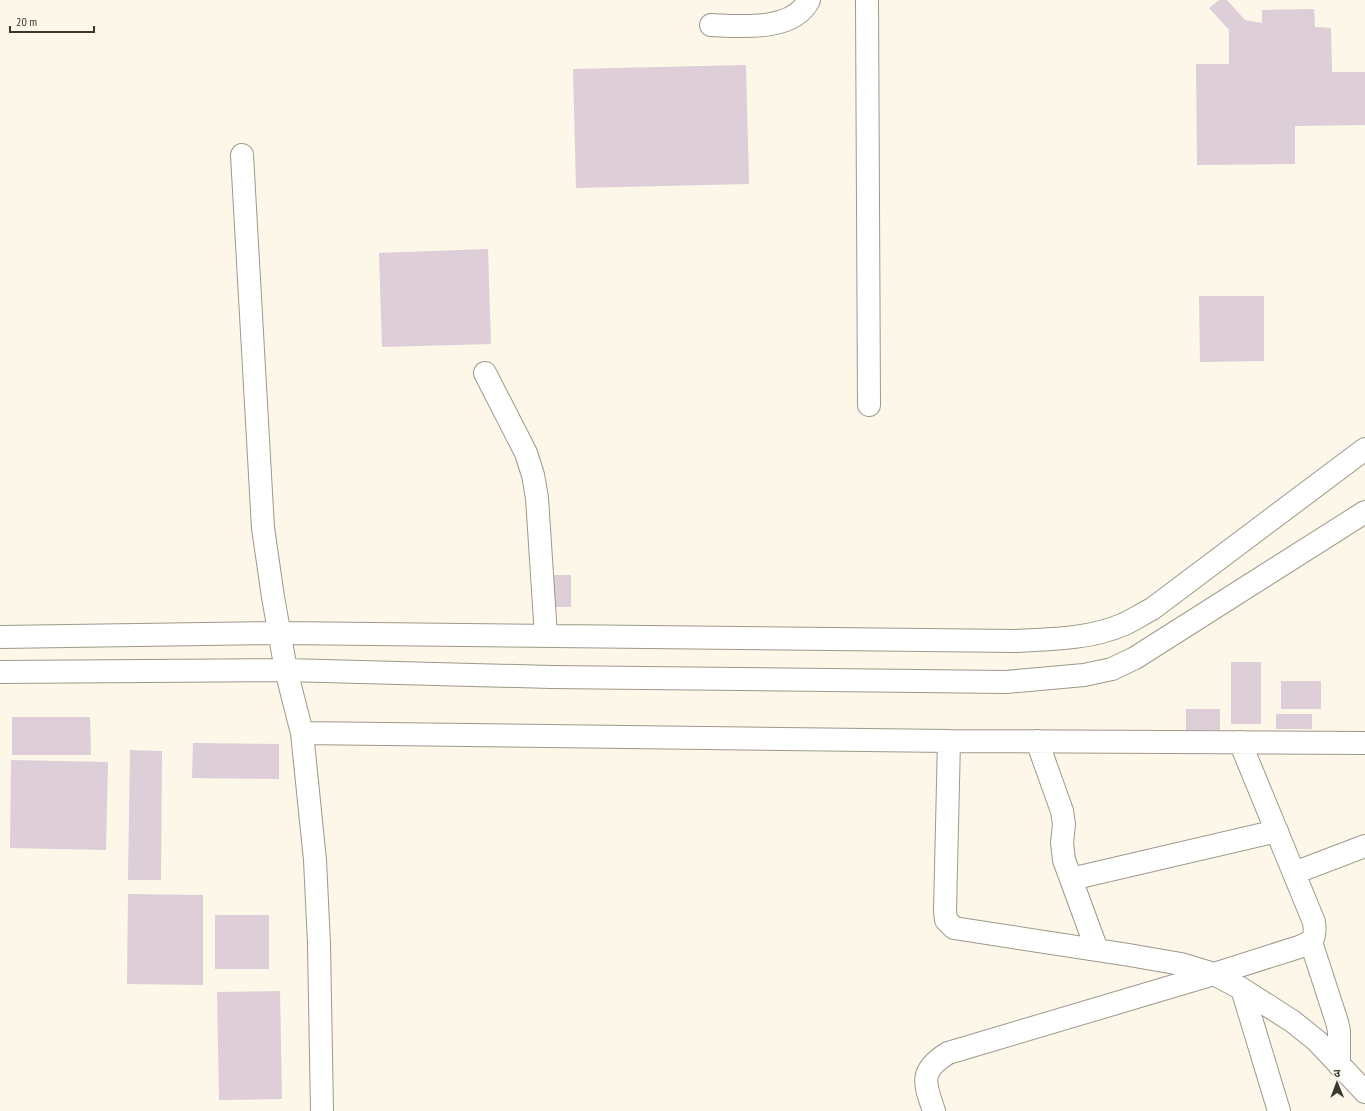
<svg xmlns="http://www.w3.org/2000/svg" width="1365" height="1111" viewBox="0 0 1365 1111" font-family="'PT Sans Narrow','Noto Sans Devanagari',sans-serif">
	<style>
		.building { fill: #ddced7 }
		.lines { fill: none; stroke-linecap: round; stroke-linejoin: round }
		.minor-casing { stroke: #9d998a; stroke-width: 24 }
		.minor { stroke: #fff; stroke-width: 22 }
	</style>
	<rect width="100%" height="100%" fill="#fcf7e8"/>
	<path class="building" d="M1219,0H1227L1245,20L1262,23V10L1314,9L1315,27L1331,28L1332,72H1365V125L1295,126V164L1197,165L1196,64H1229V30L1209,8Z
		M746,65L749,184L576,188L573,69Z
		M488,249L491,344L382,347L379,253Z
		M1199,296H1264V361L1200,362Z
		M553,575H571V607H553Z
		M1231,662H1261V724H1231Z
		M1281,681H1321V709H1281Z
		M1186,709H1220V730H1186Z
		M1276,714H1312V729H1276Z
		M12,717H90L91,755H12Z
		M193,743L279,744V779L192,778Z
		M130,750L162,751L161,880H128Z
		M11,760L108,762L106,850L10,848Z
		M128,894L203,895V985L127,984Z
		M215,915H269V969H215Z
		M280,991L282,1099L219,1100L217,992Z"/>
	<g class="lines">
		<defs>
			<path id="minor" d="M867,0L869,405
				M711,25C741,26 793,32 809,0
				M242,155L263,528L273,597L286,670L302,733L315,860L319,944L322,1111
				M485,373L526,453L533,475L537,498L546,636
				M0,637L280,633L1016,641C1052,639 1089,639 1122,625C1132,621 1142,614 1152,609L1365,449
				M0,672L286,670L551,677L1006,682L1084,675L1112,669L1135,658L1365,512
				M302,733L949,741L1365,743
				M949,741L945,911L946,920L954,928L1129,955L1181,964L1214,974L1242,989L1292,1021L1317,1041L1365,1092
				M1037,741L1062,811L1064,824L1062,843L1064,860L1097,950
				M1294,873L1365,846
				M1071,879L1277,831
				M1311,942L1337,1022L1339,1031V1065
				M1242,989L1279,1111
				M934,1111C924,1082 919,1071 948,1053L1214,974L1299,947C1314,941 1316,938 1314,922L1240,742"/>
		</defs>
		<use href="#minor" class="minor-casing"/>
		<use href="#minor" class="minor"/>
	</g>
	<g transform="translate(1337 1083) rotate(359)" stroke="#fcf7e8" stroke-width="3" paint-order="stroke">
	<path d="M0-3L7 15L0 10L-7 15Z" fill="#393731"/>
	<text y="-6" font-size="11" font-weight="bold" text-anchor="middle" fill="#393731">उ</text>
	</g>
	<path d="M10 26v6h84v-6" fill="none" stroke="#393731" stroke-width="2"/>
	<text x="16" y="26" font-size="12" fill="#393731" stroke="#fcf7e8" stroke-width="3" paint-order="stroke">20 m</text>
</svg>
